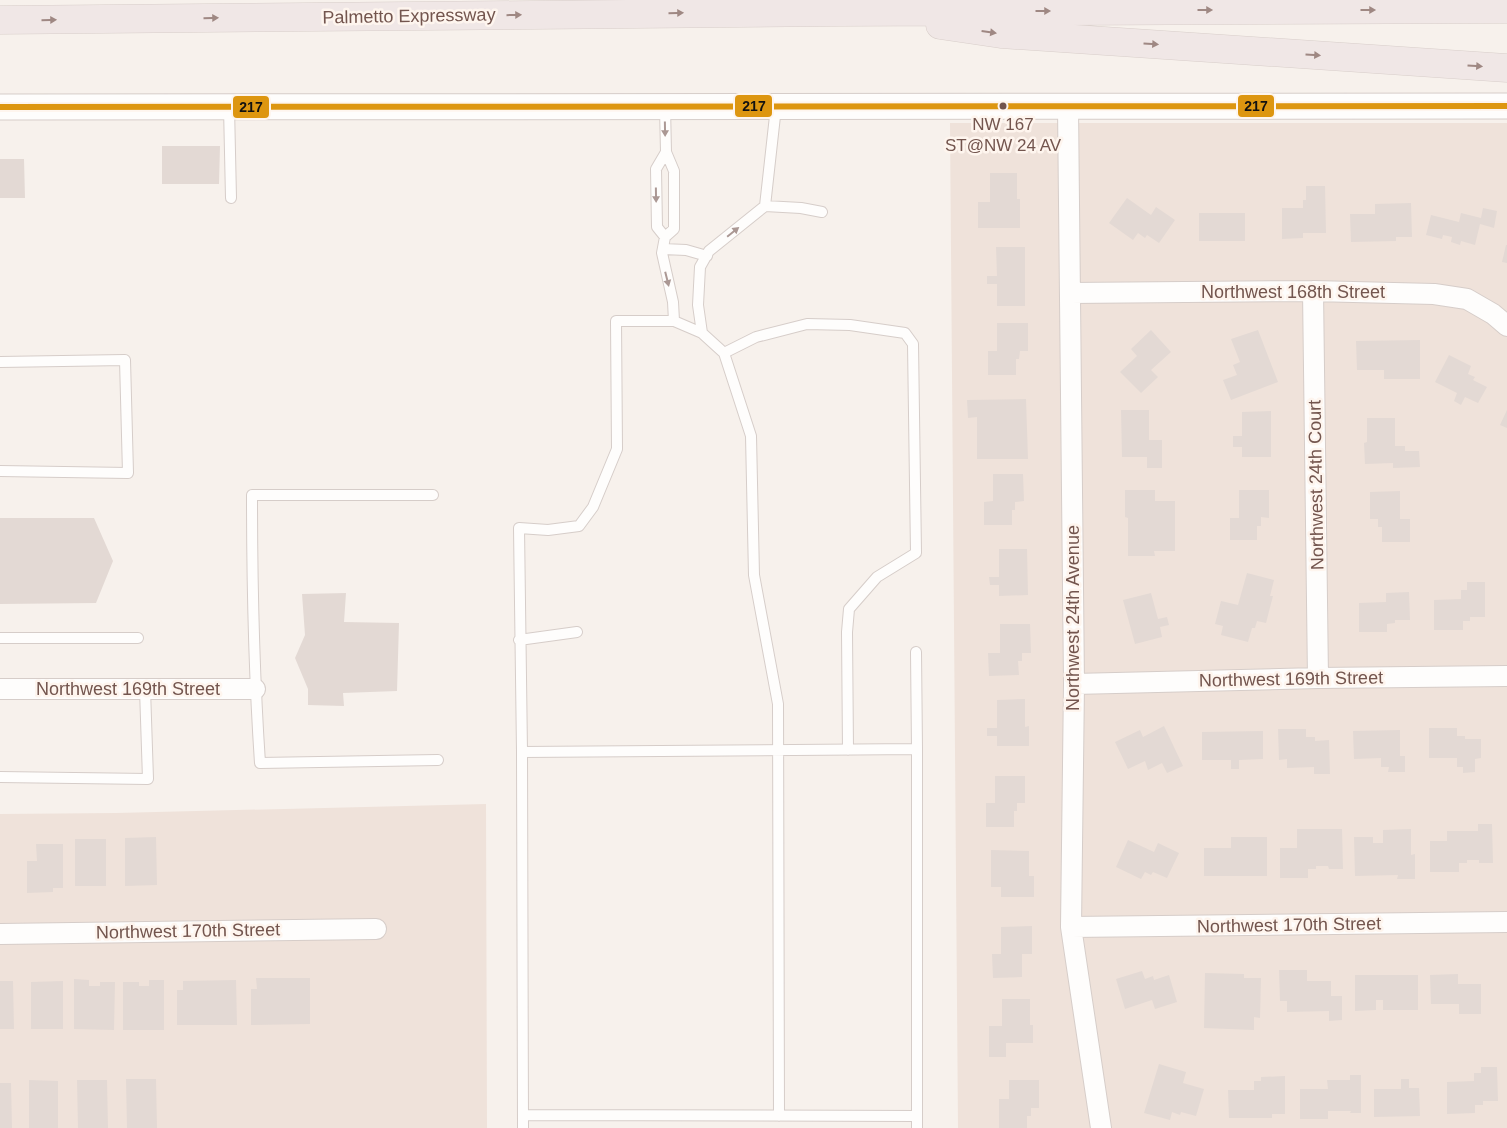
<svg xmlns="http://www.w3.org/2000/svg" width="1507" height="1128" viewBox="0 0 1507 1128" font-family="Arial,sans-serif">
	<style>
		.residential { fill: #efe2da }
		.building { fill: #e3d9d4 }
		.lines { fill: none; stroke-linecap: round; stroke-linejoin: round }
		.service-casing { stroke: #d6cdc9; stroke-width: 12 }
		.minor-casing { stroke: #d6cdc9; stroke-width: 22 }
		.tertiary-casing { stroke: #d6cdc9; stroke-width: 27 }
		.motorway-casing { stroke: #d8ceca; stroke-width: 29 }
		.service { stroke: #fefdfc; stroke-width: 10 }
		.minor { stroke: #fefdfc; stroke-width: 20 }
		.tertiary { stroke: #fefdfc; stroke-width: 25 }
		.motorway { stroke: #f0e7e6; stroke-width: 28 }
		.bus-1-casing { stroke: #fef5ee; stroke-width: 10 }
		.bus-1 { stroke: #dd9610; stroke-width: 6 }
		.oneway { fill: #9f8883 }
		.oneway2 { fill: #ab9894 }
		.bus-dot { fill: #73554e; stroke: #fef5ee; stroke-width: 2 }
		.labels { text-anchor: middle; dominant-baseline: central; stroke-width: 5; stroke-linejoin: round; paint-order: stroke }
		.bus-label { font-size: 17px; fill: #73554e; stroke: #fef5ee }
		.street-label { font-size: 18px; fill: #73554e; stroke: #fef5ee }
		.line-badge { stroke: #fef5ee; stroke-width: 2 }
		.pale-badge-label { font-size: 14px; text-anchor: middle; font-weight: bold; fill: #111 }
	</style>
	<rect width="100%" height="100%" fill="#f7f1ec"/>
	<path class="residential" d="M950,123H1507V1128H958Z
		M486,804L487,1128H0V814L116,813Z"/>
	<path class="building" d="M162,146H220L219,184H162Z
		M0,159H24L25,198H0Z
		M990,173H1017V199H1020V228H978V202H990Z
		M1306,186H1325L1326,233H1303V238L1282,239V208H1303V200H1306Z
		M1127,198L1151,215L1156,207L1175,220L1159,243L1147,235L1145,238L1138,233L1133,240L1109,223Z
		M1411,203L1412,237H1396V241L1351,242L1350,214H1375V204Z
		M1483,208L1497,211L1494,228L1480,224L1475,245L1461,241L1460,245L1451,242L1452,237L1443,235L1442,239L1426,235L1431,215L1459,222L1461,213L1481,218Z
		M1199,213H1245V241H1199Z
		M1506,245H1507V263L1502,262Z
		M996,247H1025V306H997V284H987V276H997Z
		M997,323H1028V351H1020L1019,359H1016V375H988V351H997Z
		M1151,330L1171,352L1151,370L1158,377L1141,393L1120,372L1137,356L1131,349Z
		M1258,330L1278,382L1231,400L1223,380L1237,375L1233,365L1240,362L1231,339Z
		M1420,340V379H1384V370H1357L1356,341Z
		M1449,355L1471,366L1468,374L1475,377L1473,380L1487,387L1478,403L1465,397L1461,405L1454,401L1457,393L1435,382Z
		M1026,399L1028,459H977V417L968,418L967,400Z
		M1121,410H1149V440H1162V468H1147V457H1122Z
		M1507,410V428L1500,425Z
		M1271,411V457H1242V447H1233V436H1242V412Z
		M1367,418H1395V446H1405V451H1419L1420,467L1393,468V463L1365,464L1364,443L1367,442Z
		M993,474H1023L1024,501L1015,502V510H1012V525H984V502L993,501Z
		M1125,490H1155V501H1175V551H1154L1155,556H1128V518L1125,517Z
		M1239,490H1269V518L1261,517V526H1257V540H1230V518H1239Z
		M1400,491V519H1410V542H1382V527H1378V519H1370V492Z
		M0,518H94L113,561L96,603L0,604Z
		M999,549H1027L1028,595L999,596V585H990L989,577H999Z
		M1247,573L1274,580L1270,596H1273L1266,623L1257,621L1255,628H1252L1248,642L1221,635L1223,626L1215,624L1221,601L1238,605Z
		M1467,582H1485V617H1470V621H1463V630H1434V600L1461,599V590H1467Z
		M1409,592L1410,620H1395V623L1387,624V632H1359V603L1386,602V593Z
		M346,593L344,622L399,623L397,691L343,693L344,706L308,705V689L295,658L305,635L302,594Z
		M1151,593L1158,619L1167,617L1169,625L1160,627L1162,637L1135,644L1123,600Z
		M1000,624H1030L1031,653H1022V661H1018L1019,675L989,676L988,653H1000Z
		M1025,699V727L1029,726V746H997V736H987V728H997V700Z
		M1164,726L1183,766L1167,773L1162,763L1148,770L1145,761L1128,769L1115,742L1140,730L1143,737Z
		M1429,728H1457V736H1465V739H1481V758L1475,759V772L1463,773V767H1457V758H1429Z
		M1278,729H1306V737H1315V741L1329,740L1330,774H1314V767L1287,768V759L1279,760Z
		M1400,730V756H1405V772H1388L1389,767H1381V758L1354,759L1353,731Z
		M1263,731V759L1239,760V769H1231V760H1202V732Z
		M995,776H1025V803H1017V811H1014V827H986V803H995Z
		M1478,824H1492L1493,863H1479V860H1467V863H1459V872H1430V841H1447V831H1478Z
		M1297,829H1342L1343,869H1329L1328,866H1316V869H1308V878H1280V848H1297Z
		M1411,829V855L1415,854V879H1397L1398,875L1355,876L1354,837H1373V843H1383V830Z
		M156,837L157,885L125,886V838Z
		M1231,837H1267V876H1204V848H1231Z
		M75,839H106V886H75Z
		M1128,840L1154,852L1158,843L1179,853L1167,878L1153,872L1151,875L1145,872L1141,879L1116,867Z
		M36,844H63V888H53V892L27,893V861H37Z
		M991,850L1029,851V876H1034V897H1001V887H991Z
		M1032,926V954H1022V977L993,978L992,954H1001V927Z
		M1279,970H1307V981H1331V996H1342V1020L1329,1021V1011L1287,1012V1001H1280Z
		M1142,971L1145,979L1153,976L1154,980L1169,975L1177,1002L1155,1009L1152,1000L1125,1009L1116,979Z
		M1205,973L1244,974V978H1261L1260,1018L1254,1017V1030L1204,1028Z
		M1458,974V984H1481V1014H1459V1004H1431L1430,975Z
		M1355,975H1418V1010H1383V1000H1376V1010L1355,1011Z
		M256,978H310V1024L251,1025V989H257Z
		M74,979L89,980V986H100V982H115L114,1030L74,1029Z
		M149,980H164V1030H123V982H139V986H149Z
		M236,980L237,1025H177V990H183V981Z
		M0,981H13L14,1029H0Z
		M63,981V1029H31V982Z
		M1002,999H1030V1025H1033V1043H1006V1057H989V1026H1002Z
		M1159,1064L1186,1072L1183,1083L1204,1089L1196,1116L1181,1112L1180,1115L1172,1112L1170,1120L1144,1113Z
		M1481,1067H1497L1498,1101H1483V1105H1475V1113L1447,1114V1082L1474,1081V1073H1481Z
		M1350,1075H1361V1113H1350L1351,1111H1328V1119H1300V1089H1328L1327,1080H1350Z
		M1285,1076V1114H1272V1118H1229L1228,1090H1254V1081H1261V1077Z
		M126,1079H156L157,1128H127Z
		M1401,1079H1409V1088H1419L1420,1116L1374,1117V1089H1401Z
		M29,1080L58,1081V1128H29Z
		M77,1080H107L108,1128H78Z
		M1009,1080H1039V1108H1031V1116H1027V1128H999V1099H1009Z
		M0,1083H11L12,1128H0Z"/>
	<g class="lines">
		<defs>
			<path id="service" d="M229,107L231,198
				M665,107L666,152L674,171V229L665,237L662,253L673,302L674,321
				M765,206L801,208L822,212
				M665,237L657,227L656,169L666,152
				M663,249L686,250L707,256
				M702,333L698,305L700,267L709,251L765,206L776,107
				M724,353L756,337L807,324L850,325L905,333L913,344L916,553L877,577L849,609L847,632L848,750
				M0,362L125,360L128,473L0,471
				M433,495H252C252,584 254,674 260,763L438,760
				M0,638H138
				M519,640L577,632
				M916,652L917,749
				M522,752L519,528L548,530L579,526L593,507L617,449L616,321H674L702,333L724,353L751,436L754,575L778,704L779,1116
				M0,777L148,779L145,689
				M523,1115L917,1116
				M523,1128L522,752L917,749V1128"/>
			<path id="minor" d="M1068,106L1074,684L1071,927L1101,1128
				M1313,291L1318,678
				M1070,293L1313,291L1434,294L1467,299L1493,314L1507,326
				M1074,684L1318,678L1507,676
				M0,689H255
				M1071,927L1507,922
				M0,934L376,929"/>
			<path id="tertiary" d="M0,107L1507,106"/>
			<path id="motorway" d="M0,20L837,12L1507,9
				M940,25L1001,34L1507,68"/>
		</defs>
		<use href="#service" class="service-casing"/>
		<use href="#minor" class="minor-casing"/>
		<use href="#tertiary" class="tertiary-casing"/>
		<use href="#motorway" class="motorway-casing"/>
		<use href="#service" class="service"/>
		<use href="#minor" class="minor"/>
		<use href="#tertiary" class="tertiary"/>
		<use href="#motorway" class="motorway"/>
		<defs>
			<path id="bus-1" d="M0,107L1507,106"/>
		</defs>
		<use href="#bus-1" class="bus-1-casing"/>
		<use href="#bus-1" class="bus-1"/>
	</g>
	<defs><path id="oneway-solid" d="M-6-.8H1V-3.2L6.5 0L1 3.2V.8H-6Z" transform="scale(1.25)"/></defs>
	<g class="oneway">
		<use href="#oneway-solid" transform="translate(1205 10)"/>
		<use href="#oneway-solid" transform="translate(1368 10)"/>
		<use href="#oneway-solid" transform="translate(1043 11)"/>
		<use href="#oneway-solid" transform="translate(676 13) rotate(-1)"/>
		<use href="#oneway-solid" transform="translate(514 15) rotate(-1)"/>
		<use href="#oneway-solid" transform="translate(211 18) rotate(-1)"/>
		<use href="#oneway-solid" transform="translate(49 20) rotate(-1)"/>
		<use href="#oneway-solid" transform="translate(989 32) rotate(8)"/>
		<use href="#oneway-solid" transform="translate(1151 44) rotate(4)"/>
		<use href="#oneway-solid" transform="translate(1313 55) rotate(4)"/>
		<use href="#oneway-solid" transform="translate(1475 66) rotate(4)"/>
	</g>
	<g class="oneway2">
		<use href="#oneway-solid" transform="translate(665 129) rotate(89)"/>
		<use href="#oneway-solid" transform="translate(656 195) rotate(89)"/>
		<use href="#oneway-solid" transform="translate(733 232) rotate(-39)"/>
		<use href="#oneway-solid" transform="translate(667 279) rotate(76)"/>
	</g>
	<circle class="bus-dot" cx="1003" cy="106" r="4.5"/>
	<g class="labels">
		<g class="bus-label">
			<text x="1003" y="124">NW 167<tspan x="1003" dy="21">ST@NW 24 AV</tspan></text>
		</g>
		<g class="street-label">
			<text transform="translate(409 16) rotate(-1)">Palmetto Expressway</text>
			<text x="1293" y="292">Northwest 168th Street</text>
			<text transform="translate(1316 485) rotate(-91)">Northwest 24th Court</text>
			<text transform="translate(1073 618) rotate(-90)">Northwest 24th Avenue</text>
			<text transform="translate(1291 679) rotate(-1)">Northwest 169th Street</text>
			<text x="128" y="689">Northwest 169th Street</text>
			<text transform="translate(1289 925) rotate(-1)">Northwest 170th Street</text>
			<text transform="translate(188 931) rotate(-1)">Northwest 170th Street</text>
		</g>
	</g>
	<g class="line-badge">
		<rect x="1237" y="94" width="38" height="24" rx="5" fill="#dd9610"/>
		<rect x="734" y="94" width="39" height="24" rx="5" fill="#dd9610"/>
		<rect x="232" y="95" width="38" height="24" rx="5" fill="#dd9610"/>
	</g>
	<g class="pale-badge-label">
		<text x="1256" y="111">217</text>
		<text x="754" y="111">217</text>
		<text x="251" y="112">217</text>
	</g>
</svg>
